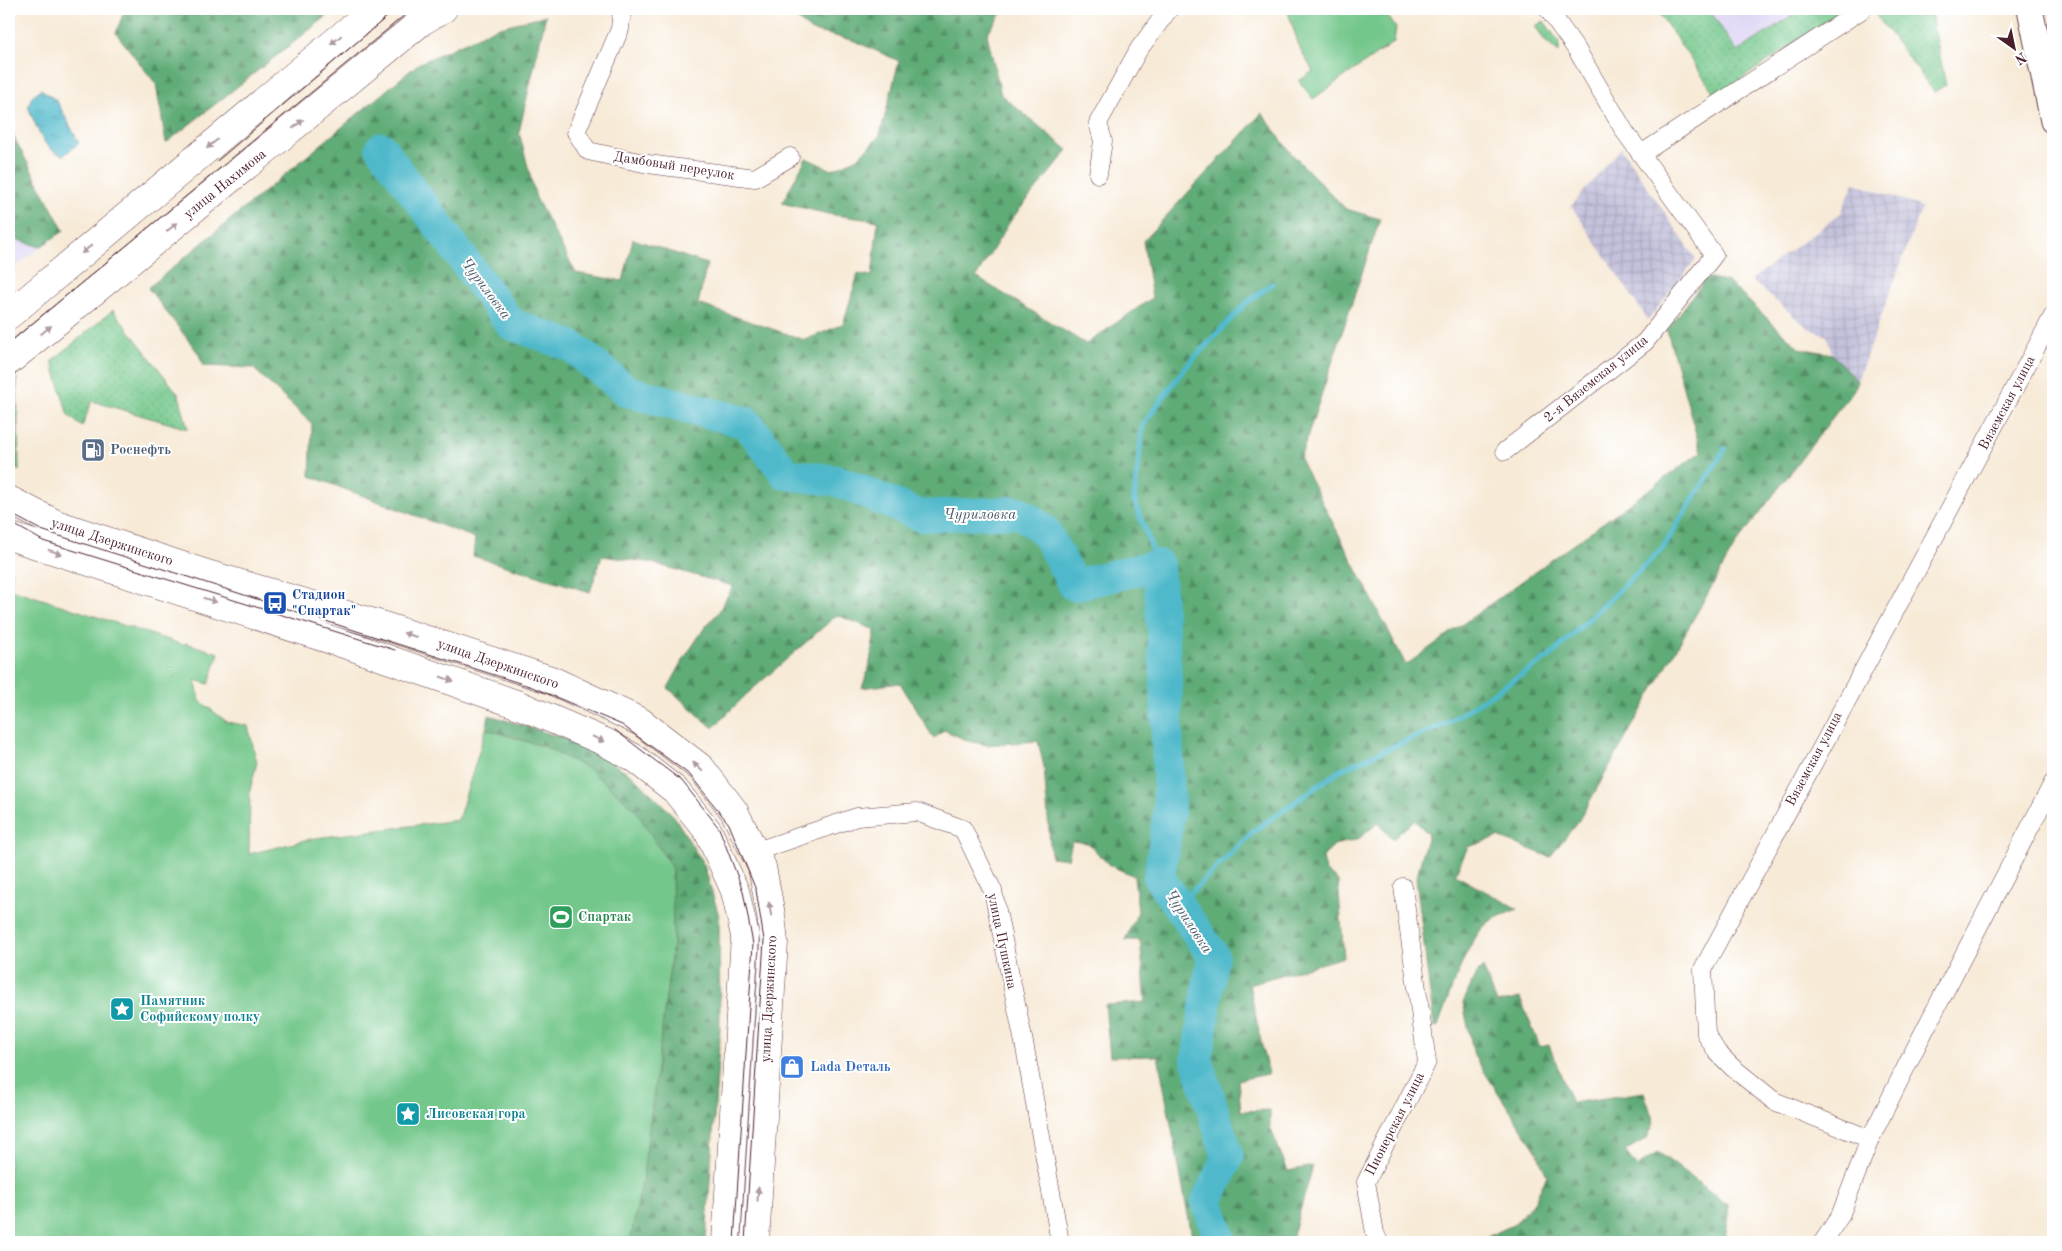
<svg xmlns="http://www.w3.org/2000/svg" width="2062" height="1251" viewBox="0 0 2062 1251" font-family="'Old Standard TT',serif">
	<style>
		.built { fill: #dfd5f5 }
		.industrial { fill: url(#industrial-grid) }
		.grass { fill: url(#grass-dots); stroke: #5e735b }
		.forest { fill: url(#forest-firs); stroke: #546651 }
		.park { fill: #73c78b; stroke: #5e735b }
		.water { fill: url(#water-ripples); stroke: #4c6c7b }
		.lines { fill: none; stroke-linecap: round; stroke-linejoin: round }
		.stream { stroke: #4fb9cb; stroke-width: 5.5 }
		.river { stroke: #4fb9cb; stroke-width: 32 }
		.street-casing { stroke: #643d45; stroke-width: 19 }
		.secondary-casing { stroke: #643d45; stroke-width: 27 }
		.primary-casing { stroke: #643d45; stroke-width: 29 }
		.street { stroke: #fff; stroke-width: 18 }
		.secondary { stroke: #fff; stroke-width: 25 }
		.primary { stroke: #fff; stroke-width: 28 }
		.tram { stroke: #4a1f2b; stroke-width: 1 }
		.oneway { fill: #ae9aa0 }
		.labels { text-anchor: middle; dominant-baseline: central; stroke-width: 4; stroke-linejoin: round; paint-order: stroke }
		.street-label { font-size: 14px; fill: #4a1f2b; stroke: #fff }
		.service-label { font-size: 14px; font-weight: bold; fill: #4e5e75; stroke: #fff; text-anchor: start }
		.transit-label { font-size: 14px; font-weight: bold; fill: #164399; stroke: #fff; text-anchor: start }
		.leisure-label { font-size: 14px; font-weight: bold; fill: #27864d; stroke: #fff; text-anchor: start }
		.culture-label { font-size: 14px; font-weight: bold; fill: #0d838f; stroke: #fff; text-anchor: start }
		.shop-label { font-size: 14px; font-weight: bold; fill: #366cbe; stroke: #fff; text-anchor: start }
		.water-label { font-size: 15px; font-style: italic; fill: #4c5d6b; stroke: #fff }
	</style>
	<defs>
		<pattern id="industrial-grid" width="8" height="8" patternUnits="userSpaceOnUse" patternTransform="scale(1.25)"><rect width="8" height="8" fill="#c3c1db"/><path d="M0 4h8M4 0v8" fill="none" stroke="#a9a5bc"/></pattern>
		<pattern id="grass-dots" width="8" height="8" patternUnits="userSpaceOnUse" patternTransform="scale(1.25)"><rect width="8" height="8" fill="#73c78b"/><path d="M2 2h.1M6 6h.1" fill="none" stroke="#65aa78" stroke-width="1.8" stroke-linecap="round"/></pattern>
		<pattern id="forest-firs" width="22" height="20" patternUnits="userSpaceOnUse" patternTransform="scale(1.25)"><rect width="22" height="20" fill="#5eac77"/><path d="M5 1l3.5 6h-7zM16 11l3.5 6h-7z" fill="#508b62"/></pattern>
		<pattern id="water-ripples" width="26" height="14" patternUnits="userSpaceOnUse" patternTransform="scale(1.25)"><rect width="26" height="14" fill="#4fb9cb"/><path d="M2 4q2-2 4 0t4 0M15 11q2-2 4 0t4 0" fill="none" stroke="#4496a5"/></pattern>
	</defs>
	<rect width="100%" height="100%" fill="#fff"/>
	<filter id="ink" filterUnits="userSpaceOnUse"><feTurbulence type="fractalNoise" baseFrequency=".02" numOctaves="2"/><feDisplacementMap in="SourceGraphic" scale="10" xChannelSelector="R" yChannelSelector="G"/><feConvolveMatrix kernelMatrix="1 2 1 2 8 2 1 2 1" color-interpolation-filters="sRGB"/></filter>
	<filter id="wash" filterUnits="userSpaceOnUse"><feTurbulence type="fractalNoise" baseFrequency=".0096" numOctaves="4" result="noise"/><feDisplacementMap in="SourceGraphic" scale="20" xChannelSelector="R" yChannelSelector="G"/><feGaussianBlur stdDeviation="1.12" result="paint"/><feColorMatrix in="noise" values="0 0 0 0 0 0 0 0 0 0 0 0 0 0 0 0 0 1.4 0 .05"/><feComposite in="paint" operator="in"/></filter>
	<g filter="url(#wash)">
		<rect width="100%" height="100%" fill="#f7ead7"/>
		<path class="built" d="M1709,9H1802L1737,52Z
			M9,237L40,247L9,272Z"/>
		<path class="industrial" d="M1621,148L1696,259L1648,320L1571,206Z
			M1854,183L1922,207L1857,381L1832,354L1827,336L1808,328L1751,280L1841,213Z"/>
		<path class="grass" d="M1656,9H1709L1737,52L1802,9H1847L1716,96Z
			M1882,9H1930L1946,85L1934,92L1875,14Z
			M1544,21L1559,42V53L1545,41L1535,26Z
			M113,310L179,395L188,429L92,401L82,427L68,415L52,361Z
			M17,378L19,471L9,463V389Z"/>
		<path class="forest" d="M125,9H336L166,143L156,84L116,33Z
			M784,9H1004L987,34L1001,95L1068,150L1011,220L976,277L1086,344L1152,298L1143,241L1262,113L1291,153L1346,209L1380,219L1300,459L1406,665L1701,452L1667,330L1707,277L1728,282L1799,348L1832,354L1857,381L1856,387L1736,544L1579,820L1550,857L1498,837L1468,847L1455,875L1518,909C1509,913 1497,916 1489,922C1467,938 1448,1000 1438,1026L1434,1027L1416,879L1428,834L1414,820L1393,839L1378,823L1358,839L1334,845L1323,857L1325,870L1338,881L1344,957L1249,984L1268,1074L1238,1080L1241,1111L1270,1110V1127L1288,1171L1313,1166L1291,1242H1193L1158,1056L1110,1057L1105,1005L1146,1002L1140,940H1125L1138,912L1134,876L1109,865L1088,843L1072,841L1068,859L1051,857L1044,767L1038,741L987,745L968,741L944,730L934,739L900,683L862,688L869,668L875,630L837,615L747,694L713,728L668,688L685,657L705,627L718,613L733,586L648,562L602,556L590,592L473,556L475,538L310,476L312,424L253,368L203,366L199,354L148,288L418,64L496,28L546,15L519,132L536,198L576,273L623,281L633,239L707,264L698,304L805,340L843,324L858,274L872,276L878,221L828,214L782,203L806,158L832,170L858,158L880,135L899,61L852,40L812,31Z
			M9,128L64,231L40,247L9,237Z
			M489,715L580,743L632,775L674,816L704,865L719,916L720,1029L706,1242H630L643,1176L673,942L672,869L545,747L486,729Z
			M1483,967L1497,1003L1520,998L1540,1047L1549,1045L1572,1103L1644,1092L1654,1123L1647,1138L1625,1151L1637,1167L1658,1152L1728,1205L1729,1217L1724,1242H1476L1515,1224L1534,1202L1547,1176L1537,1152L1474,1056L1463,1003L1476,974Z"/>
		<path class="park" d="M1287,9H1383L1396,28L1394,42L1313,99L1299,81L1313,71L1300,49Z
			M9,569L12,571L11,589L184,645L185,643L219,653L209,684L195,680L200,701L227,722L248,726L257,762L250,790L249,854L315,838L458,820L486,729L545,747L590,770L635,809L672,869L673,942L643,1176L630,1242H9Z"/>
		<path class="water" d="M41,89L57,101L79,143L64,155C42,151 37,126 28,107L32,96Z"/>
		<g class="lines">
			<path class="stream" d="M1158,565L1134,500L1143,425L1183,370L1246,303L1272,284
				M1178,905L1255,830L1342,769L1447,723L1549,657L1661,550L1725,449"/>
			<path class="river" d="M381,148L511,324L571,346L627,391L747,423L786,474L838,481L921,516L1019,512L1045,531L1074,585L1158,565L1166,676L1169,812L1159,878L1213,955L1197,1060L1228,1157L1207,1201L1221,1242"/>
		</g>
	</g>
	<g filter="url(#ink)">
		<g class="lines">
			<defs>
				<path id="street" d="M622,9L620,29L576,132L588,151L648,164L755,178L790,157
					M1641,154L1863,9
					M1098,174L1103,141L1098,123L1139,49L1169,9
					M1505,451L1645,342L1714,255L1625,132L1577,50L1548,9
					M754,852L857,817L917,812L963,829L993,891L1025,1048L1060,1242
					M1870,1139L1774,1101L1732,1067L1717,1052L1706,1034L1703,969L2053,316
					M1379,1242L1375,1233L1366,1182L1427,1062L1403,887
					M1823,1242L1840,1216L1870,1139L1918,1043L2053,783"/>
				<path id="secondary" d="M2030,9L2053,121"/>
				<path id="primary" d="M9,315L374,9
					M9,361L422,21L443,9
					M9,500L56,524L207,574L381,625L551,680L641,722L701,768L734,811L762,867L771,915L774,942L755,1242
					M9,536L359,649L519,705L605,742L634,758L675,790L708,831L735,891L745,936L726,1242"/>
			</defs>
			<use href="#street" class="street-casing"/>
			<use href="#secondary" class="secondary-casing"/>
			<use href="#primary" class="primary-casing"/>
			<use href="#street" class="street"/>
			<use href="#secondary" class="secondary"/>
			<use href="#primary" class="primary"/>
			<path class="tram" d="M217,161L396,9
				M9,343L412,9
				M9,513L41,530L532,687L622,725L690,775L729,824L756,890L764,940L745,1242
				M15,525L43,541L395,650
				M615,730L682,781L719,828L743,891L753,944L734,1242"/>
		</g>
		<defs><path id="oneway-solid" d="M-6-.8H1V-3.2L6.5 0L1 3.2V.8H-6Z" transform="scale(1.25)"/></defs>
		<g class="oneway">
			<use href="#oneway-solid" transform="translate(336 40) rotate(140)"/>
			<use href="#oneway-solid" transform="translate(298 124) rotate(-39)"/>
			<use href="#oneway-solid" transform="translate(212 144) rotate(140)"/>
			<use href="#oneway-solid" transform="translate(172 227) rotate(-39)"/>
			<use href="#oneway-solid" transform="translate(87 249) rotate(140)"/>
			<use href="#oneway-solid" transform="translate(46 330) rotate(-39)"/>
			<use href="#oneway-solid" transform="translate(55 552) rotate(17)"/>
			<use href="#oneway-solid" transform="translate(210 600) rotate(18)"/>
			<use href="#oneway-solid" transform="translate(410 635) rotate(-162)"/>
			<use href="#oneway-solid" transform="translate(447 679) rotate(19)"/>
			<use href="#oneway-solid" transform="translate(598 739) rotate(24)"/>
			<use href="#oneway-solid" transform="translate(698 767) rotate(-137)"/>
			<use href="#oneway-solid" transform="translate(770 909) rotate(-100)"/>
			<use href="#oneway-solid" transform="translate(758 1194) rotate(-86)"/>
		</g>
	</g>
	<defs>
		<symbol id="fuel-square" viewBox="-11 -11 22 22"><rect x="-9" y="-9" width="18" height="18" rx="4" fill="#5c6f8a" stroke="#fff"/><path d="M-5.5-6h7V0h2V4h1.3V-2.5L3-4.5l.8-.8L6-3V5H2.5V1h-1V6h-7ZM-4.2-4.7v3.2H.2V-4.7Z" fill="#fff"/></symbol>
		<symbol id="bus-square" viewBox="-11 -11 22 22"><rect x="-9" y="-9" width="18" height="18" rx="4" fill="#1a4fb4" stroke="#fff"/><path d="M-5-6H5V4H4V6H2V4H-2V6H-4V4H-5ZM-3.5-4V0h7V-4ZM-3.5 1.2v1.5H-2V1.2ZM2 1.2v1.5H3.5V1.2Z" fill="#fff"/></symbol>
		<symbol id="stadium-square" viewBox="-11 -11 22 22"><rect x="-9" y="-9" width="18" height="18" rx="4" fill="#2e9e5b" stroke="#fff"/><path d="M0-5a6.5 5 0 1 0 0 10a6.5 5 0 1 0 0-10ZM-3.5-1.8h7v3.6h-7Z" fill="#fff"/></symbol>
		<symbol id="sight-square" viewBox="-11 -11 22 22"><rect x="-9" y="-9" width="18" height="18" rx="4" fill="#0f9aa8" stroke="#fff"/><path d="M0-6L1.8-2.2L6-1.7L2.9 1.2L3.7 5.4L0 3.3L-3.7 5.4L-2.9 1.2L-6-1.7L-1.8-2.2Z" fill="#fff"/></symbol>
		<symbol id="shop-square" viewBox="-11 -11 22 22"><rect x="-9" y="-9" width="18" height="18" rx="4" fill="#3f7fe0" stroke="#fff"/><path d="M-5-2.5h2.3a2.7 3.5 0 0 1 5.4 0H5L5.5 6h-11ZM-1.5-2.5h3a1.5 2.3 0 0 0-3 0Z" fill="#fff"/></symbol>
	</defs>
	<g fill-rule="evenodd">
		<use href="#fuel-square" x="79" y="436" width="28" height="28"/>
		<use href="#bus-square" x="261" y="589" width="28" height="28"/>
		<use href="#stadium-square" x="547" y="903" width="28" height="28"/>
		<use href="#sight-square" x="108" y="995" width="28" height="28"/>
		<use href="#shop-square" x="778" y="1053" width="28" height="28"/>
		<use href="#sight-square" x="394" y="1100" width="28" height="28"/>
	</g>
	<g class="labels">
		<g class="street-label">
			<text transform="translate(674 166) rotate(9)">Дамбовый переулок</text>
			<text transform="translate(225 184) rotate(-39)">улица Нахимова</text>
			<text transform="translate(1596 379) rotate(-39)">2-я Вяземская улица</text>
			<text transform="translate(2007 403) rotate(-62)">Вяземская улица</text>
			<text transform="translate(112 542) rotate(18)">улица Дзержинского</text>
			<text transform="translate(498 664) rotate(19)">улица Дзержинского</text>
			<text transform="translate(1814 759) rotate(-62)">Вяземская улица</text>
			<text transform="translate(1002 941) rotate(78)">улица Пушкина</text>
			<text transform="translate(769 999) rotate(-87)">улица Дзержинского</text>
			<text transform="translate(1395 1124) rotate(-63)">Пионерская улица</text>
		</g>
		<g class="service-label">
			<text x="110" y="450">Роснефть</text>
		</g>
		<g class="transit-label">
			<text x="292" y="595">Стадион<tspan x="292" dy="16">"Спартак"</tspan></text>
		</g>
		<g class="leisure-label">
			<text x="578" y="917">Спартак</text>
		</g>
		<g class="culture-label">
			<text x="140" y="1001">Памятник<tspan x="140" dy="16">Софийскому полку</tspan></text>
			<text x="426" y="1114">Лисовская гора</text>
		</g>
		<g class="shop-label">
			<text x="810" y="1067">Lada Dеталь</text>
		</g>
		<g class="water-label">
			<text transform="translate(485 289) rotate(53)">Чуриловка</text>
			<text x="980" y="515">Чуриловка</text>
			<text transform="translate(1188 922) rotate(57)">Чуриловка</text>
		</g>
	</g>
	<rect width="2062" height="1251" fill="none" stroke="#fff" stroke-width="30"/>
	<g transform="translate(2014 48) rotate(147)" stroke="#ffffff" stroke-width="4" paint-order="stroke">
	<path d="M0-4L9 19L0 12L-9 19Z" fill="#4a1f2b"/>
	<text y="-8" font-size="14" font-weight="bold" text-anchor="middle" fill="#4a1f2b">N</text>
	</g>
</svg>
